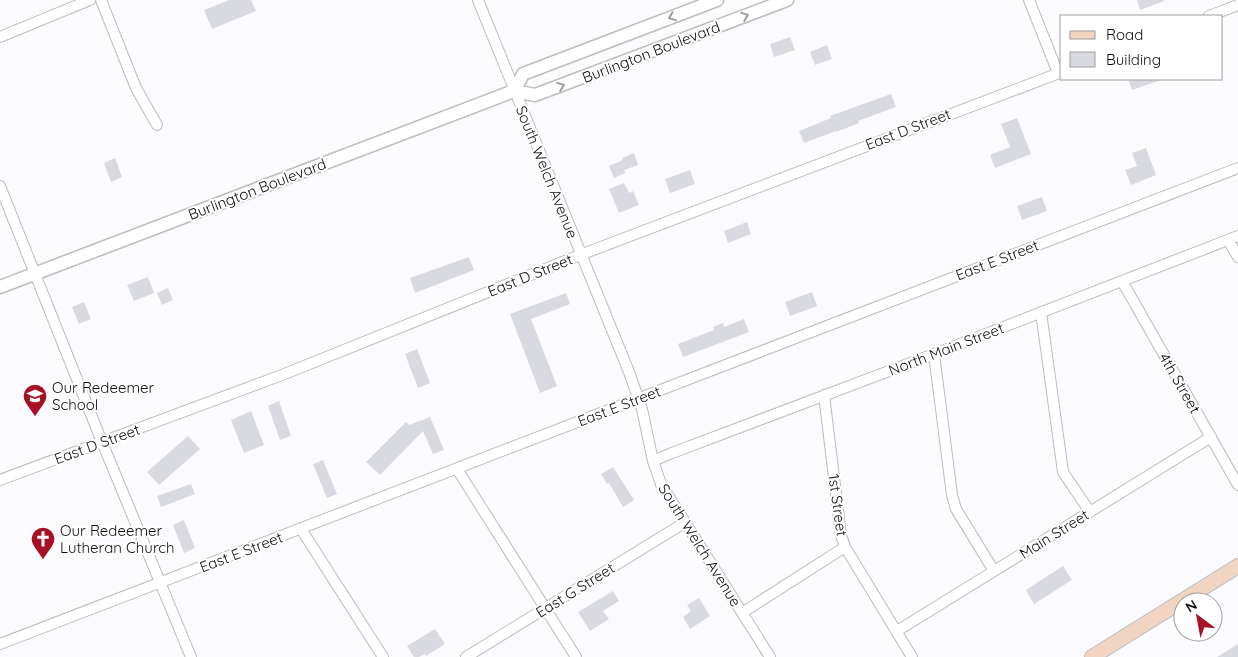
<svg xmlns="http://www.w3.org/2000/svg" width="1238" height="657" viewBox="0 0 1238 657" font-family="Quicksand,sans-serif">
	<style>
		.building { fill: #d9dadf }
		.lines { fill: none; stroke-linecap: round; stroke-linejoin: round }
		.minor-casing { stroke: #bbbcc1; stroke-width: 12 }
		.tertiary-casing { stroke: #bbbcc1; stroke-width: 15 }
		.secondary-casing { stroke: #bbbcc1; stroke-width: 16 }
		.minor { stroke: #fff; stroke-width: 10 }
		.tertiary { stroke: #fff; stroke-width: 12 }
		.secondary { stroke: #f1d4c1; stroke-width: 14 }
		.oneway { stroke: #9e9e9f }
		.labels { text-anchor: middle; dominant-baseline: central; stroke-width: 4; stroke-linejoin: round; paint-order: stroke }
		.street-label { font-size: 15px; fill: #0d0d0f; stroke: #fff }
		.poi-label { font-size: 15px; fill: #0d0d0f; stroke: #fff; text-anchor: start }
	</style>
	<rect width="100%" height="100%" fill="#fafaff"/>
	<path class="building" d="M229,0H251L256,11L212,29L204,10Z
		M1137,0H1164V1L1140,10Z
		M790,37L795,50L774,57L770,44Z
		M827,45L832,59L815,65L810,52Z
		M1128,79H1161V80L1132,90Z
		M891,94L896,107L858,121L859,123L836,132V131L804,143L799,131L831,118L830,116Z
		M1017,118L1031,154L995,168L990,155L1010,147L1001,124Z
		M1146,148L1156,175L1131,185L1125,170L1137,166L1132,153Z
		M634,153L638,165L624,170L625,173L614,178L609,166L623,160L622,158Z
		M115,158L122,177L111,182L104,163Z
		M690,170L695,184L670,193L665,179Z
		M624,183L629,193L633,191L639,205L619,213L609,189Z
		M1042,197L1047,211L1022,220L1017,206Z
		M747,222L751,234L728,243L724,231Z
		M469,257L474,270L415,293L410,278Z
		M148,277L154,293L134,301L127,285Z
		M168,288L173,300L162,305L157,293Z
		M812,292L817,306L790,316L785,302Z
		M566,293L570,304L531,319L557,386L540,393L510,314Z
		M84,302L91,319L79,324L72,307Z
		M744,319L749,332L683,357L678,344L714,330L713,327L723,323L724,327Z
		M417,349L430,383L418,388L405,354Z
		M279,401L291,436L280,440L268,406Z
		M251,411L264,445L244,453L231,420Z
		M430,417L444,450L433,454L423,431L380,475L366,462L406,422L409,425Z
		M188,436L200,449L159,485L147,472Z
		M323,460L337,494L327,498L313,464Z
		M613,467L634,500L623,507L609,483L607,484L601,474Z
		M191,484L195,494L161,507L157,496Z
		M184,520L195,548L184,553L173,525Z
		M1063,566L1072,580L1034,604L1026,590Z
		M613,591L619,601L603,611L609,619L590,631L578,612Z
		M699,598L710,616L690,629L683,617L691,611L687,605Z
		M435,629L445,644L426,656L425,654L419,657H414L407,646Z
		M1238,644V657H1217Z"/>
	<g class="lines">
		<defs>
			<path id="minor" d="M101,0L136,88L157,125
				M478,0L629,372L642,409L653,461L661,484L770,657
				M1029,0L1058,73
				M1209,16L1238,5
				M0,37L90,0
				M0,186L102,442L191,657
				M1228,240L1238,257
				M1122,281L1238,485
				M1041,312L1063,472L1090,512
				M934,354L952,495L956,509L994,571
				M824,395L841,535L845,547L912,657
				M653,461L672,453L934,354L1238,236
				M457,469L576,657
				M0,480L282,375L580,255L1062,72
				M301,529L383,657
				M742,613L845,547
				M897,631L1211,437
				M0,644L1238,168
				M466,657L684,523"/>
			<path id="tertiary" d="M514,91L523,74L717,0
				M0,287L514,91L535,95L787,0"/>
			<path id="secondary" d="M1092,657L1238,566"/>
		</defs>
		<use href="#minor" class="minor-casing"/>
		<use href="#tertiary" class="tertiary-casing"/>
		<use href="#secondary" class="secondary-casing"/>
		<use href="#minor" class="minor"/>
		<use href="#tertiary" class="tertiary"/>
		<use href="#secondary" class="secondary"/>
	</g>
	<defs><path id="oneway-chevron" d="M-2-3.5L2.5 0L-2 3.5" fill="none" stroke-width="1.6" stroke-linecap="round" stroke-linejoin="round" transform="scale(1.25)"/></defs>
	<g class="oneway">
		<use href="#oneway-chevron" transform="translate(745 16) rotate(-21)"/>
		<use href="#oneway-chevron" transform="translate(672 17) rotate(159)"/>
		<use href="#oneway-chevron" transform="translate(561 86) rotate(-21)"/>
	</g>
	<defs>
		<symbol id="school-pin" viewBox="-11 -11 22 30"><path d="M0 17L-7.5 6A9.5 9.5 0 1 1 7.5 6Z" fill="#a81025" stroke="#fff"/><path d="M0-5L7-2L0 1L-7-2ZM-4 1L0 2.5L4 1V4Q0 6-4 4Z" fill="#fff"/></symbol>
		<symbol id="church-pin" viewBox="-11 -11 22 30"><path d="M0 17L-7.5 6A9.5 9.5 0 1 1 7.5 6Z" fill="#a81025" stroke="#fff"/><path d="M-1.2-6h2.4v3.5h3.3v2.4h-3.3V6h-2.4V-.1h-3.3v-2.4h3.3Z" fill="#fff"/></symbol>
	</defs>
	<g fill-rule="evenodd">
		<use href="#school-pin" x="21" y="382" width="28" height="38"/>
		<use href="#church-pin" x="29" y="525" width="28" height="38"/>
	</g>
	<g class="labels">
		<g class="street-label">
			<text transform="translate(651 52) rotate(-21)">Burlington Boulevard</text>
			<text transform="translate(908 129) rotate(-21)">East D Street</text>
			<text transform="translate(547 172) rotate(68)">South Welch Avenue</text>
			<text transform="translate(257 189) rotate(-21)">Burlington Boulevard</text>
			<text transform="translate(997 260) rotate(-21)">East E Street</text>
			<text transform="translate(530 275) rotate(-22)">East D Street</text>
			<text transform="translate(946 349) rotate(-21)">North Main Street</text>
			<text transform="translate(1180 383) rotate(60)">4th Street</text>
			<text transform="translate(619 406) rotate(-21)">East E Street</text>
			<text transform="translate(97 444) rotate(-20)">East D Street</text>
			<text transform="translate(838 505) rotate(82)">1st Street</text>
			<text transform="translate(1054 534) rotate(-32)">Main Street</text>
			<text transform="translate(700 545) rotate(58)">South Welch Avenue</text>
			<text transform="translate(241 552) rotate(-21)">East E Street</text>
			<text transform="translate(575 590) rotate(-32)">East G Street</text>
		</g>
		<g class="poi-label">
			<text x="52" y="387">Our Redeemer<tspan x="52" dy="17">School</tspan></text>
			<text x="60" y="530">Our Redeemer<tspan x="60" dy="17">Lutheran Church</tspan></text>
		</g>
	</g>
	<rect x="1060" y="15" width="162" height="65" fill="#ffffff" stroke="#9e9e9f"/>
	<rect x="1070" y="31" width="25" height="8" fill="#f1d4c1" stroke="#9e9e9f"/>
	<text x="1106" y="40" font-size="15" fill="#0d0d0f">Road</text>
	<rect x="1070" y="52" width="25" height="15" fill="#d9dadf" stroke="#9e9e9f"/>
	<text x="1106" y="65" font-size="15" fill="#0d0d0f">Building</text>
	<g transform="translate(1198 617) rotate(328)"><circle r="24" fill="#ffffff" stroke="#9e9e9f"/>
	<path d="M0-4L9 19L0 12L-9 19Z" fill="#a81025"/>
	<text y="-8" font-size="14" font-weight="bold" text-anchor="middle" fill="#0d0d0f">N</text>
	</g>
</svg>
